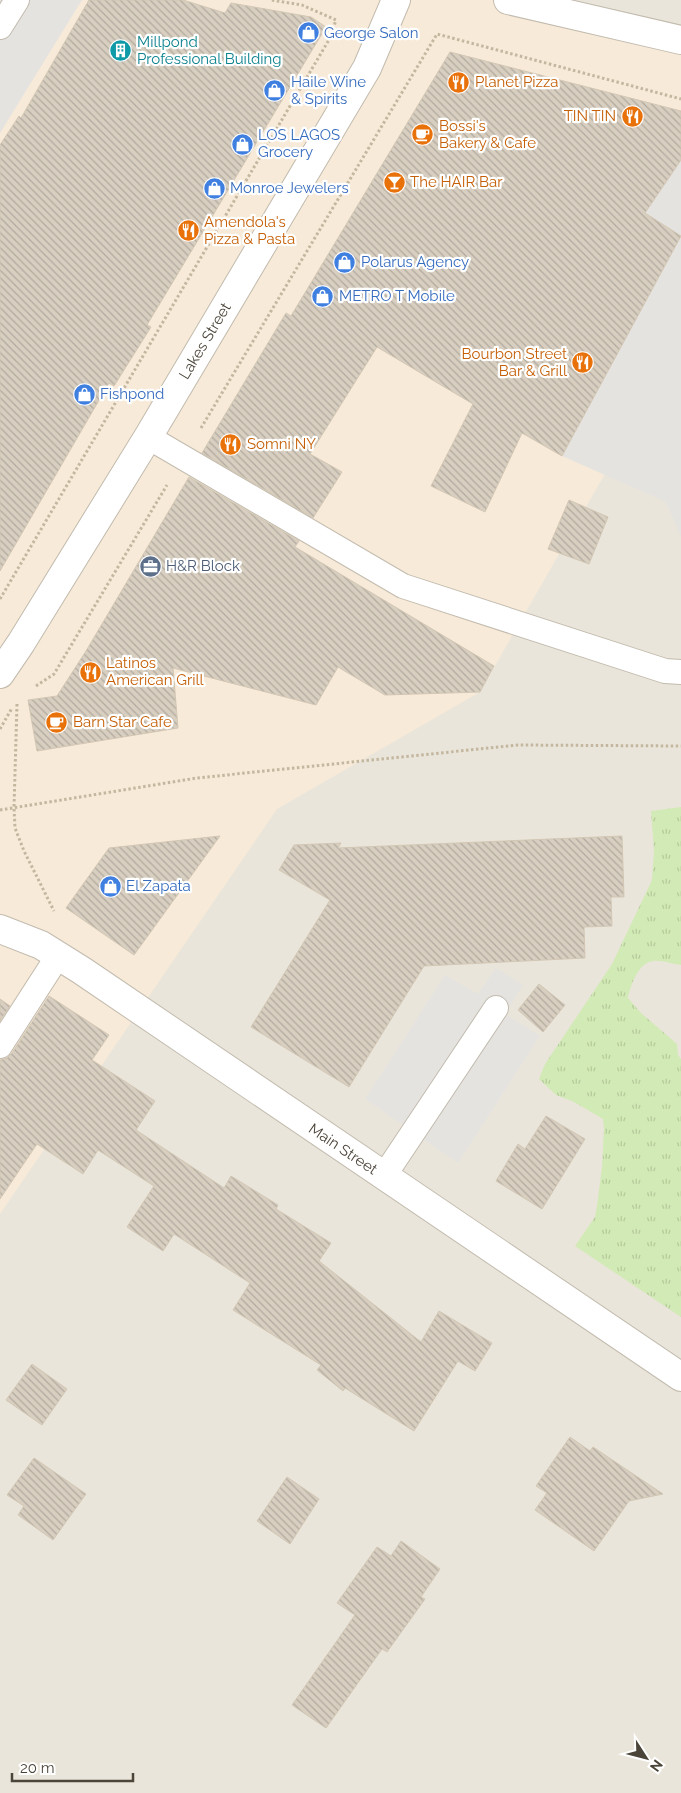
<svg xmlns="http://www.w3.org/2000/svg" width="681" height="1793" viewBox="0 0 681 1793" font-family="Raleway,sans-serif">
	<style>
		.residential { fill: #eae5da }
		.commercial { fill: #f7ead8 }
		.grass { fill: url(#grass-tufts) }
		.parking { fill: #e5e3e0 }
		.building { fill: url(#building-back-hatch); stroke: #d3c7b4 }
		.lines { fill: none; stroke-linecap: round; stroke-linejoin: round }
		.service-casing { stroke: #c2bbae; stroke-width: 26 }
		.minor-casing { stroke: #c2bbae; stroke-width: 30 }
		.tertiary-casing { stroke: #c2bbae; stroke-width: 30 }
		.path { stroke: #c4b79f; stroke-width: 3; stroke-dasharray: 2.5 2.5; stroke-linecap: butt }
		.service { stroke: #fff; stroke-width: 24 }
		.minor { stroke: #fff; stroke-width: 28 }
		.tertiary { stroke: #fff; stroke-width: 28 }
		.labels { text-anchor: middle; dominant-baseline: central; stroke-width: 4.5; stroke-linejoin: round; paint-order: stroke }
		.shop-label { font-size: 15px; fill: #366cbe; stroke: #fff; text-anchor: start }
		.culture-label { font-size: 15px; fill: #0d838f; stroke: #fff; text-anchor: start }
		.food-label { font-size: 15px; fill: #c56008; stroke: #fff; text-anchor: start }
		.street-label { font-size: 15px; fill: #4b4439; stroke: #fff }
		.service-label { font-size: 15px; fill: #4e5e75; stroke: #fff; text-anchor: start }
	</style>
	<defs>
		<pattern id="grass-tufts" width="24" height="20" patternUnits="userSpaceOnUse" patternTransform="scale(1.25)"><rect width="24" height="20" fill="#d2eab5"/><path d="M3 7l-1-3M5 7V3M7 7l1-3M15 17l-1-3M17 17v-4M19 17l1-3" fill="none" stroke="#b6ca9c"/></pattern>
		<pattern id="building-back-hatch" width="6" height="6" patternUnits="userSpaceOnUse" patternTransform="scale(1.25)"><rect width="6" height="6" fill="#d8cfc1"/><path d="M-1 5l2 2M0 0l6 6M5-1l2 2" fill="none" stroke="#b1aa9e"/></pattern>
	</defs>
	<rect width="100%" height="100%" fill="#f6f3ec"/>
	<path class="residential" d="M0,0H681V1793H0Z"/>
	<path class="commercial" d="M0,0H536L681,39V341L480,692L277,809L0,1214Z"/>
	<path class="grass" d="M681,807V965C672,964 662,960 653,961C639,962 630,986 628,998L641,1013L677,1044L678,1055L681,1059V1317L575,1246L595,1217L597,1206L602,1167L604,1129L603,1119L574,1102L556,1095L539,1079L545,1064L612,964L652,880L654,850L651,811Z"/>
	<path class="parking" d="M0,0H82L0,133Z
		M681,160V537L666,502L562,456L681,236L645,213Z
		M496,968L523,985L505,1014L540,1036L458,1163L365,1099L445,975L478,994Z"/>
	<path class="building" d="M89,0H183L225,13L231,3L311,17L326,27L147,325L151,327L114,386L109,383L0,571V145L19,116L21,118Z
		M450,52L681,111V160L645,213L681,236L562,456L522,433L485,512L431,486L473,404L377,347L310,454L342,472L313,518L202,453L286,313L291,316Z
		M189,477L299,541L295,547L494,666L480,692L385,695L338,667L316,705L173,668L178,728L37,751L28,700L57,696L86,651Z
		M569,500L608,517L589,564L548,549Z
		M220,836L134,955L66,908L109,848Z
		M622,836L624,897H611L612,926L584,927L585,958L424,966L349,1087L251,1027L330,900L279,870L294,845L341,843L338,848Z
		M539,984L565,1005L543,1032L518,1010Z
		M49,996L109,1035L92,1060L155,1101L136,1130L224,1188L231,1176L278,1205L276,1209L331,1243L319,1261L421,1342L439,1311L492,1343L475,1371L458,1361L414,1431L345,1388L343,1391L317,1370L321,1365L233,1310L250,1283L174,1234L163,1251L127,1227L154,1186L98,1150L83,1174L37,1144L0,1199V1060L7,1058L12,1053Z
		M0,999L10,1006L0,1021Z
		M546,1116L585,1139L542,1209L496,1181L518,1144L525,1149Z
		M32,1364L67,1389L42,1425L6,1400Z
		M570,1437L590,1451L593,1447L663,1494L629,1501L594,1551L535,1510L547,1493L536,1486Z
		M34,1458L86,1494L53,1540L18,1515L24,1506L7,1495Z
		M287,1477L319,1499L290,1544L257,1521Z
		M401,1541L440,1569L421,1597L425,1599L387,1652L382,1649L326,1728L292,1705L355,1615L337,1603L377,1547L391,1556Z"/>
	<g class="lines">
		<defs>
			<path id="service" d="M0,27L17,0
				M148,437L403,586L665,671L681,672
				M0,1046L58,956
				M384,1176L496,1008"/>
			<path id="minor" d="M508,0L681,40"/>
			<path id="tertiary" d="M0,674L21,643L148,437L367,68L396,0
				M0,929L41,945L81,970L681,1377"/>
		</defs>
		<use href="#service" class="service-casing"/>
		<use href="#minor" class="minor-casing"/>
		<use href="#tertiary" class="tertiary-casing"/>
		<path class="path" d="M201,428L437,34L681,99
			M0,599L330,38L336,20L302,5L271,0
			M36,686L54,674L167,485
			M17,704L14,807L15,828L24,851L54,911
			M0,729L12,708
			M0,810L197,778L518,745L681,746"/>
		<use href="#service" class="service"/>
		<use href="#minor" class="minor"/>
		<use href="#tertiary" class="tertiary"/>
	</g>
	<defs>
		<symbol id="shop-disc" viewBox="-11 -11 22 22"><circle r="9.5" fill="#3f7fe0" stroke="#fff"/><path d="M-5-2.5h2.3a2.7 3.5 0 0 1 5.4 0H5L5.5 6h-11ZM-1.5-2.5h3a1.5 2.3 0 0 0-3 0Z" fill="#fff"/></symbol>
		<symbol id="building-disc" viewBox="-11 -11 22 22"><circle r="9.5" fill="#0f9aa8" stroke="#fff"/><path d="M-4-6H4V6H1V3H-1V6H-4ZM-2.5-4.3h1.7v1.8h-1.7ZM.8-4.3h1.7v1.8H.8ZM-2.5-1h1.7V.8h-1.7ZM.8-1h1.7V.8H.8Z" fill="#fff"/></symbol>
		<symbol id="restaurant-disc" viewBox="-11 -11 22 22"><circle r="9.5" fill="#e8710a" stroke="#fff"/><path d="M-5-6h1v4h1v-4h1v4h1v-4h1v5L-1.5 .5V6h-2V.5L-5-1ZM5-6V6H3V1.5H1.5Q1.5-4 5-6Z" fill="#fff"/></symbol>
		<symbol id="cafe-disc" viewBox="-11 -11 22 22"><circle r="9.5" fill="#e8710a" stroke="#fff"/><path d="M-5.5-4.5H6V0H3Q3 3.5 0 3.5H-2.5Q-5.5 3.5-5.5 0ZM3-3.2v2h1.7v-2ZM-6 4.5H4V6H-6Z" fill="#fff"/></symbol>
		<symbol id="bar-disc" viewBox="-11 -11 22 22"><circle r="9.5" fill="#e8710a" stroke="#fff"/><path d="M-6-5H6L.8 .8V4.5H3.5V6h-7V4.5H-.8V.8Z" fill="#fff"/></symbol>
		<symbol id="office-disc" viewBox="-11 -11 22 22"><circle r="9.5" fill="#5c6f8a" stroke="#fff"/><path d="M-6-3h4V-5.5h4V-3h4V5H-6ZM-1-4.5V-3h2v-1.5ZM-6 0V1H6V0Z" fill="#fff"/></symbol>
	</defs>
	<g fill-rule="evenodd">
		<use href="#shop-disc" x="296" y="20" width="25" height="25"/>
		<use href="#building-disc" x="108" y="38" width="25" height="25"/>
		<use href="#restaurant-disc" x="446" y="70" width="25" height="25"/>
		<use href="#shop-disc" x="262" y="78" width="25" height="25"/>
		<use href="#restaurant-disc" x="620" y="104" width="25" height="25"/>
		<use href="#cafe-disc" x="410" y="122" width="25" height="25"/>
		<use href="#shop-disc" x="230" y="132" width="25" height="25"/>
		<use href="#bar-disc" x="382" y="170" width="25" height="25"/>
		<use href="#shop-disc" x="202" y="176" width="25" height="25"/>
		<use href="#restaurant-disc" x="176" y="218" width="25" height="25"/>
		<use href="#shop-disc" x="332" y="250" width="25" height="25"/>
		<use href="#shop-disc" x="310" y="284" width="25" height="25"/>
		<use href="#restaurant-disc" x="570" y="350" width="25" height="25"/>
		<use href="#shop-disc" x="72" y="382" width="25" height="25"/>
		<use href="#restaurant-disc" x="218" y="432" width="25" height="25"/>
		<use href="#office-disc" x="138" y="554" width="25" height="25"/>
		<use href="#restaurant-disc" x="78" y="660" width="25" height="25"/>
		<use href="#cafe-disc" x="44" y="710" width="25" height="25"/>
		<use href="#shop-disc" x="98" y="874" width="25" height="25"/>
	</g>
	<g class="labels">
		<g class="shop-label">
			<text x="324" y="33">George Salon</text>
			<text x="291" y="82">Haile Wine<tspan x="291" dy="17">&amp; Spirits</tspan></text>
			<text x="258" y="135">LOS LAGOS<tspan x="258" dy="17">Grocery</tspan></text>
			<text x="230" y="188">Monroe Jewelers</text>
			<text x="361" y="262">Polarus Agency</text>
			<text x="339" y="296">METRO T Mobile</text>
			<text x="100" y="394">Fishpond</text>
			<text x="126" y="886">El Zapata</text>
		</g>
		<g class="culture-label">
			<text x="137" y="42">Millpond<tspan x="137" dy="17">Professional Building</tspan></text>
		</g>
		<g class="food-label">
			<text x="475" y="82">Planet Pizza</text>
			<text x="616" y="116" text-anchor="end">TIN TIN</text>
			<text x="439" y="126">Bossi's<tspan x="439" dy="17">Bakery &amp; Cafe</tspan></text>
			<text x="410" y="182">The HAIR Bar</text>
			<text x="204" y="222">Amendola's<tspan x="204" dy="17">Pizza &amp; Pasta</tspan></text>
			<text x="567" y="354" text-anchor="end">Bourbon Street<tspan x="567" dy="17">Bar &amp; Grill</tspan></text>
			<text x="247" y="444">Somni NY</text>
			<text x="106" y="663">Latinos<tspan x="106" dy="17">American Grill</tspan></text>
			<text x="73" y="722">Barn Star Cafe</text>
		</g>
		<g class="street-label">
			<text transform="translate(205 341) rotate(-59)">Lakes Street</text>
			<text transform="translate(343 1149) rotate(34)">Main Street</text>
		</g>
		<g class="service-label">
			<text x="166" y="566">H&amp;R Block</text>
		</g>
	</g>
	<g transform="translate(646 1758) rotate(126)" stroke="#ffffff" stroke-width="4" paint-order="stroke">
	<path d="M0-4L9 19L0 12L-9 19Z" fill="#4b4439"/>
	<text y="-8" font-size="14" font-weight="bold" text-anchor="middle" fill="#4b4439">N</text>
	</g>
	<path d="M12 1773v8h121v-8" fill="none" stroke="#4b4439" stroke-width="2.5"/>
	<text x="20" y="1773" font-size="15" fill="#4b4439" stroke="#ffffff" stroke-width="4" paint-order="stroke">20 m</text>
</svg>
